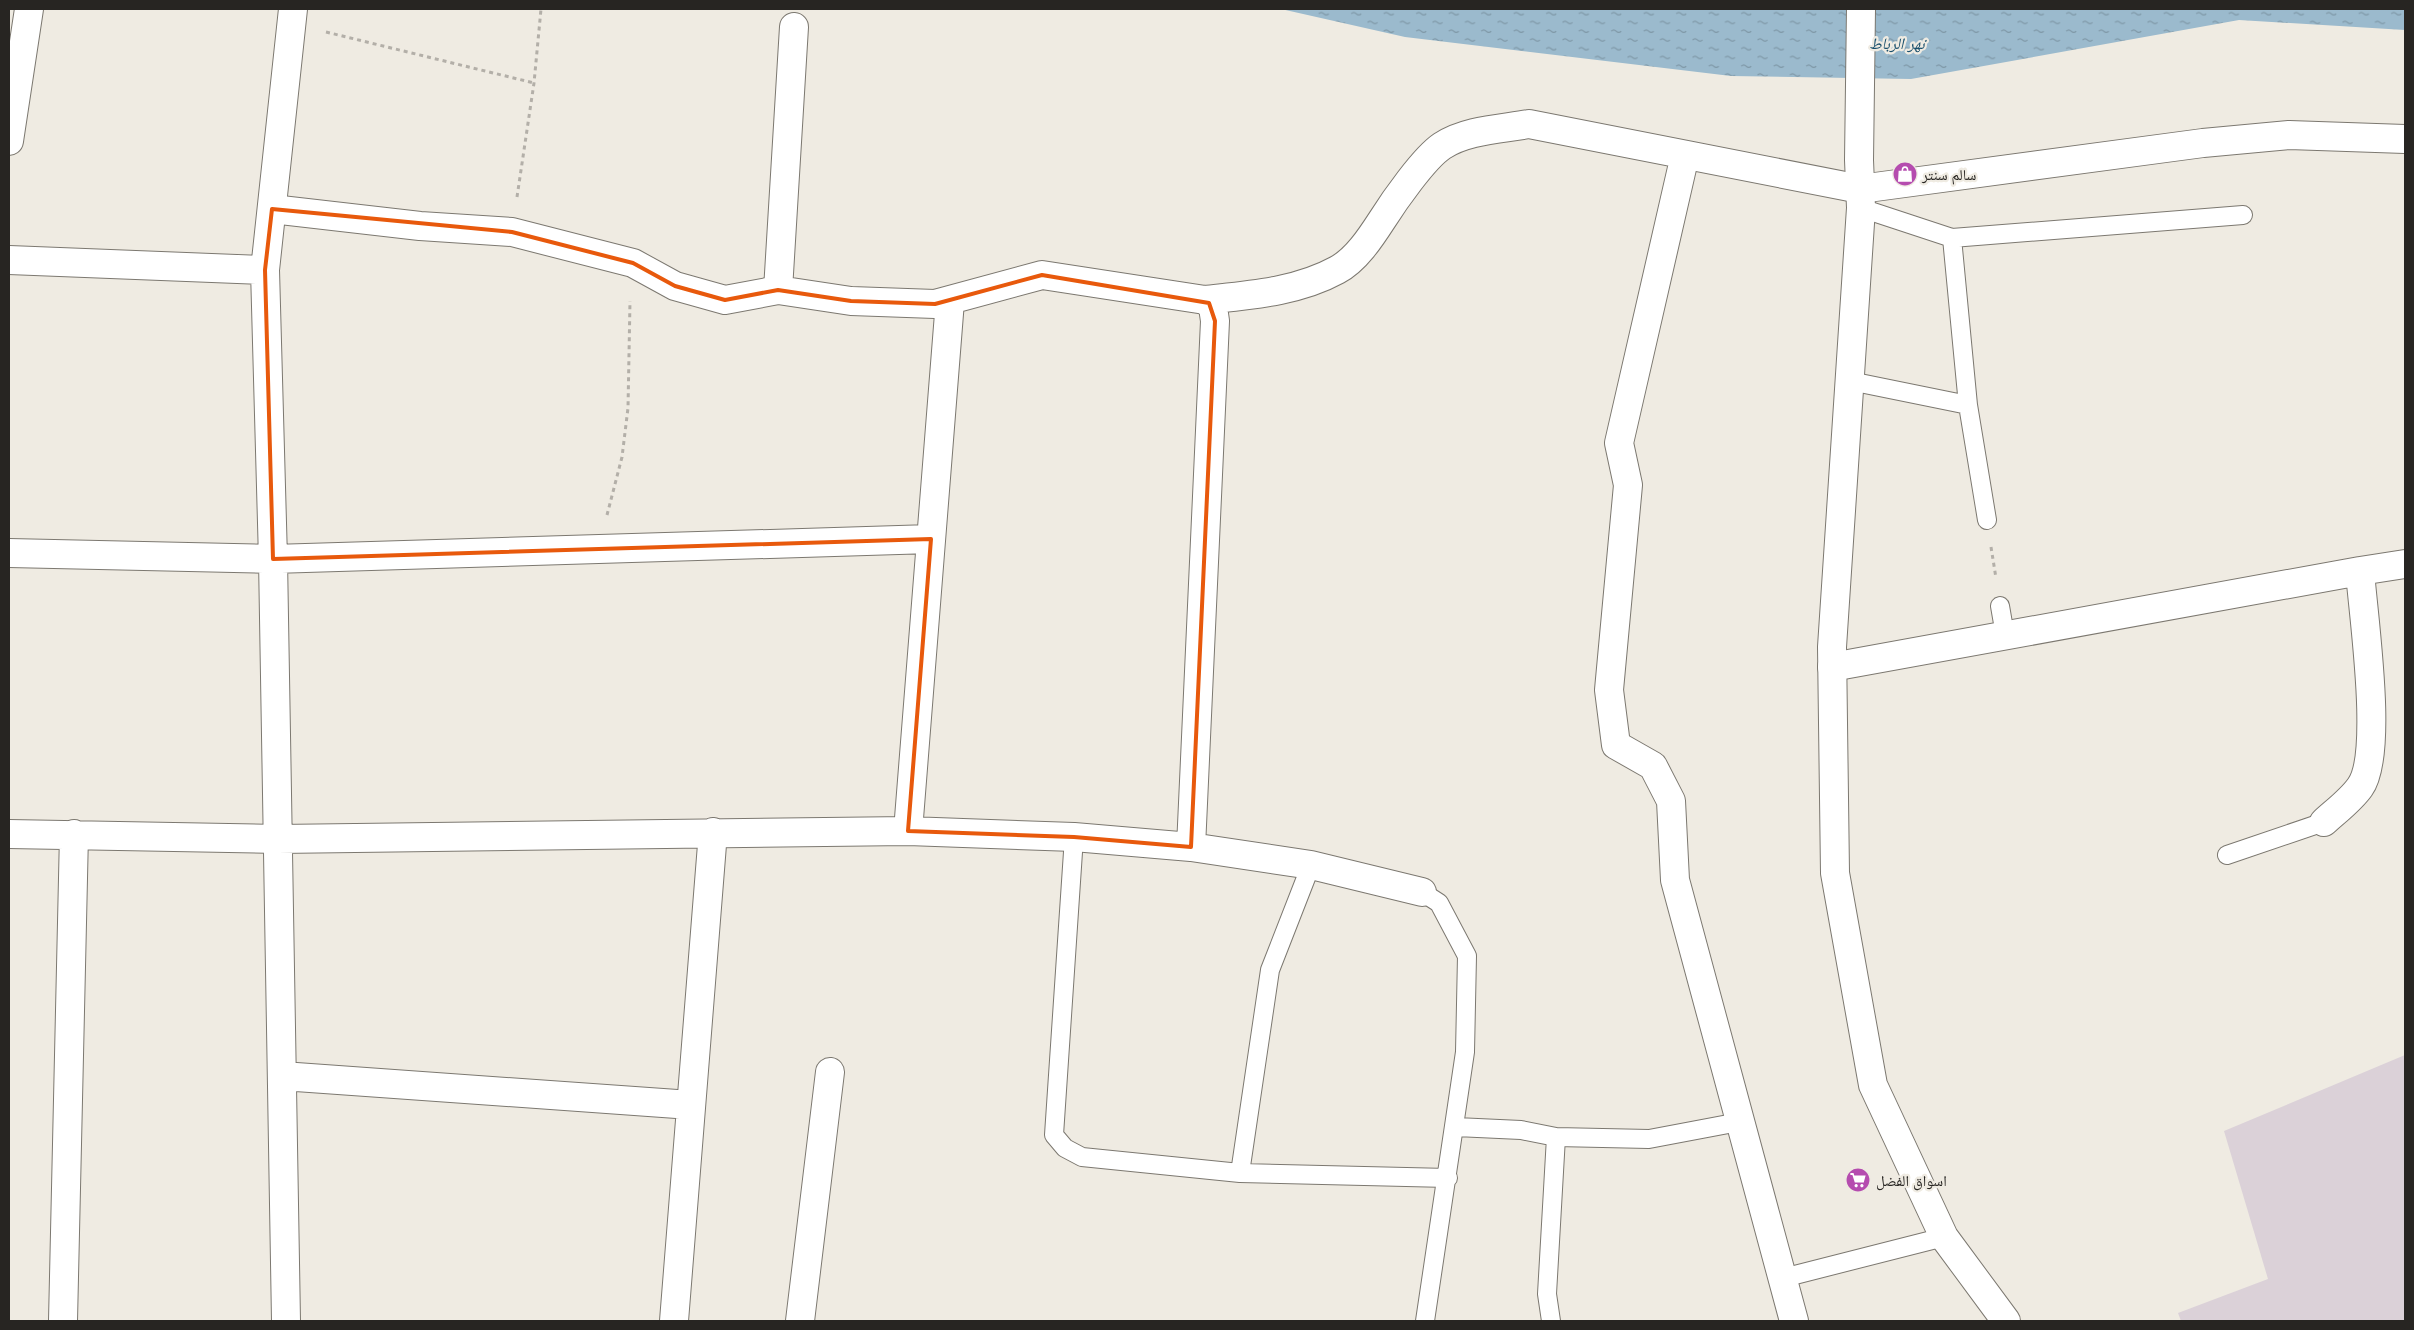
<svg xmlns="http://www.w3.org/2000/svg" width="2414" height="1330" viewBox="0 0 2414 1330" font-family="'Noto Sans','Noto Naskh Arabic',sans-serif">
	<style>
		.water { fill: url(#water-ripples) }
		.building { fill: #dbd1d8 }
		.lines { fill: none; stroke-linecap: round; stroke-linejoin: round }
		.service-casing { stroke: #7c7870; stroke-width: 20 }
		.pedestrian-casing { stroke: #7c7870; stroke-width: 30 }
		.minor-casing { stroke: #7c7870; stroke-width: 30 }
		.tertiary-casing { stroke: #7c7870; stroke-width: 30 }
		.secondary-casing { stroke: #7c7870; stroke-width: 30 }
		.path { stroke: #b3afa8; stroke-width: 3; stroke-dasharray: 4 4; stroke-linecap: butt }
		.service { stroke: #fff; stroke-width: 18 }
		.pedestrian { stroke: #fff; stroke-width: 28 }
		.minor { stroke: #fff; stroke-width: 28 }
		.tertiary { stroke: #fff; stroke-width: 28 }
		.secondary { stroke: #fff; stroke-width: 28 }
		.marked { fill: none; stroke: #e8590c; stroke-width: 4; stroke-linejoin: round }
		.labels { text-anchor: middle; dominant-baseline: central; stroke-width: 4.5; stroke-linejoin: round; paint-order: stroke }
		.poi-label { font-size: 15px; fill: #272522; stroke: #efebe2; text-anchor: start }
		.water-label { font-size: 16px; font-style: italic; fill: #194f6c; stroke: #efebe2 }
	</style>
	<defs>
		<pattern id="water-ripples" width="26" height="14" patternUnits="userSpaceOnUse" patternTransform="scale(1.25)"><rect width="26" height="14" fill="#9bbacd"/><path d="M2 4q2-2 4 0t4 0M15 11q2-2 4 0t4 0" fill="none" stroke="#7e97a6"/></pattern>
	</defs>
	<rect width="100%" height="100%" fill="#efebe2"/>
	<path class="water" d="M1281,9H2405V30L2239,20L1911,79L1731,76L1405,37Z"/>
	<path class="building" d="M2405,1055V1321H2181L2178,1313L2268,1279L2224,1131Z"/>
	<g class="lines">
		<defs>
			<path id="service" d="M1861,208L1952,238L1968,405
				M1952,238L2243,215
				M1850,381L1968,405L1987,520
				M2000,606L2005,635
				M1074,837L1054,1135L1065,1148L1082,1157L1240,1173L1448,1178
				M2227,855L2324,822
				M1422,892L1439,903L1467,956L1465,1052L1425,1321
				M1456,1127L1521,1130L1556,1137L1649,1139L1739,1122
				M1240,1173L1270,970L1311,865
				M1783,1278L1944,1237
				M1551,1321L1547,1294L1556,1137"/>
			<path id="pedestrian" d="M272,209L420,226L512,232L633,263L675,286L725,300L778,290"/>
			<path id="minor" d="M794,27L778,290L851,301L935,304L1042,275L1205,300L1213,307L1215,321L1191,847
				M9,141L29,9
				M1685,155L1619,443L1628,485L1609,690L1616,745L1653,766L1671,801L1675,880L1794,1321
				M9,260L265,270
				M1205,300C1249,295 1297,292 1337,270C1356,260 1371,237 1382,220C1394,201 1424,158 1442,146C1466,130 1501,129 1529,124L1860,189
				M9,553L273,559L931,539
				M2360,571L2405,564
				M1832,667L2360,571C2363,615 2384,754 2360,787C2351,800 2336,811 2324,822
				M908,831L950,301
				M9,834L278,839L908,831L1074,837L1191,847L1311,865L1422,892
				M282,1076L691,1105
				M63,1321L74,834
				M286,1321L273,559L265,270L293,9
				M674,1321L713,832
				M800,1321L830,1072"/>
			<path id="tertiary" d="M1860,189L2203,143L2289,135L2405,139"/>
			<path id="secondary" d="M1861,9L1859,160L1861,208L1832,647L1835,873L1873,1085L1944,1237L2006,1321"/>
		</defs>
		<use href="#service" class="service-casing"/>
		<use href="#pedestrian" class="pedestrian-casing"/>
		<use href="#minor" class="minor-casing"/>
		<use href="#tertiary" class="tertiary-casing"/>
		<use href="#secondary" class="secondary-casing"/>
		<path class="path" d="M326,32L534,83
			M517,197L534,83L541,9
			M607,515L622,457L628,408L630,301
			M1991,547L1996,578"/>
		<use href="#service" class="service"/>
		<use href="#pedestrian" class="pedestrian"/>
		<use href="#minor" class="minor"/>
		<use href="#tertiary" class="tertiary"/>
		<use href="#secondary" class="secondary"/>
	</g>
	<path class="marked" d="M272,209L512,232L633,263L675,286L725,300L778,290L851,301L935,304L1042,275L1209,303L1215,321L1191,847L1074,837L908,831L931,539L273,559L265,270Z"/>
	<defs>
		<symbol id="shop-disc" viewBox="-11 -11 22 22"><circle r="9.5" fill="#b54caf" stroke="#efebe2"/><path d="M-5-2.5h2.3a2.7 3.5 0 0 1 5.4 0H5L5.5 6h-11ZM-1.5-2.5h3a1.5 2.3 0 0 0-3 0Z" fill="#fff"/></symbol>
		<symbol id="supermarket-disc" viewBox="-11 -11 22 22"><circle r="9.5" fill="#b54caf" stroke="#efebe2"/><path d="M-6-5.5h2.5l.6 2H6L4.5 2H-2.5L-4.4-4H-6ZM-1.5 3.2a1.3 1.3 0 1 0 .1 0ZM3 3.2a1.3 1.3 0 1 0 .1 0Z" fill="#fff"/></symbol>
	</defs>
	<g fill-rule="evenodd">
		<use href="#shop-disc" x="1891" y="160" width="28" height="28"/>
		<use href="#supermarket-disc" x="1844" y="1166" width="28" height="28"/>
	</g>
	<g class="labels">
		<g class="poi-label">
			<text x="1922" y="174">سالم سنتر</text>
			<text x="1876" y="1180">اسواق الفضل</text>
		</g>
		<g class="water-label">
			<text x="1897" y="43">نهر الرباط</text>
		</g>
	</g>
	<rect width="2414" height="1330" fill="none" stroke="#272522" stroke-width="20"/>
</svg>
